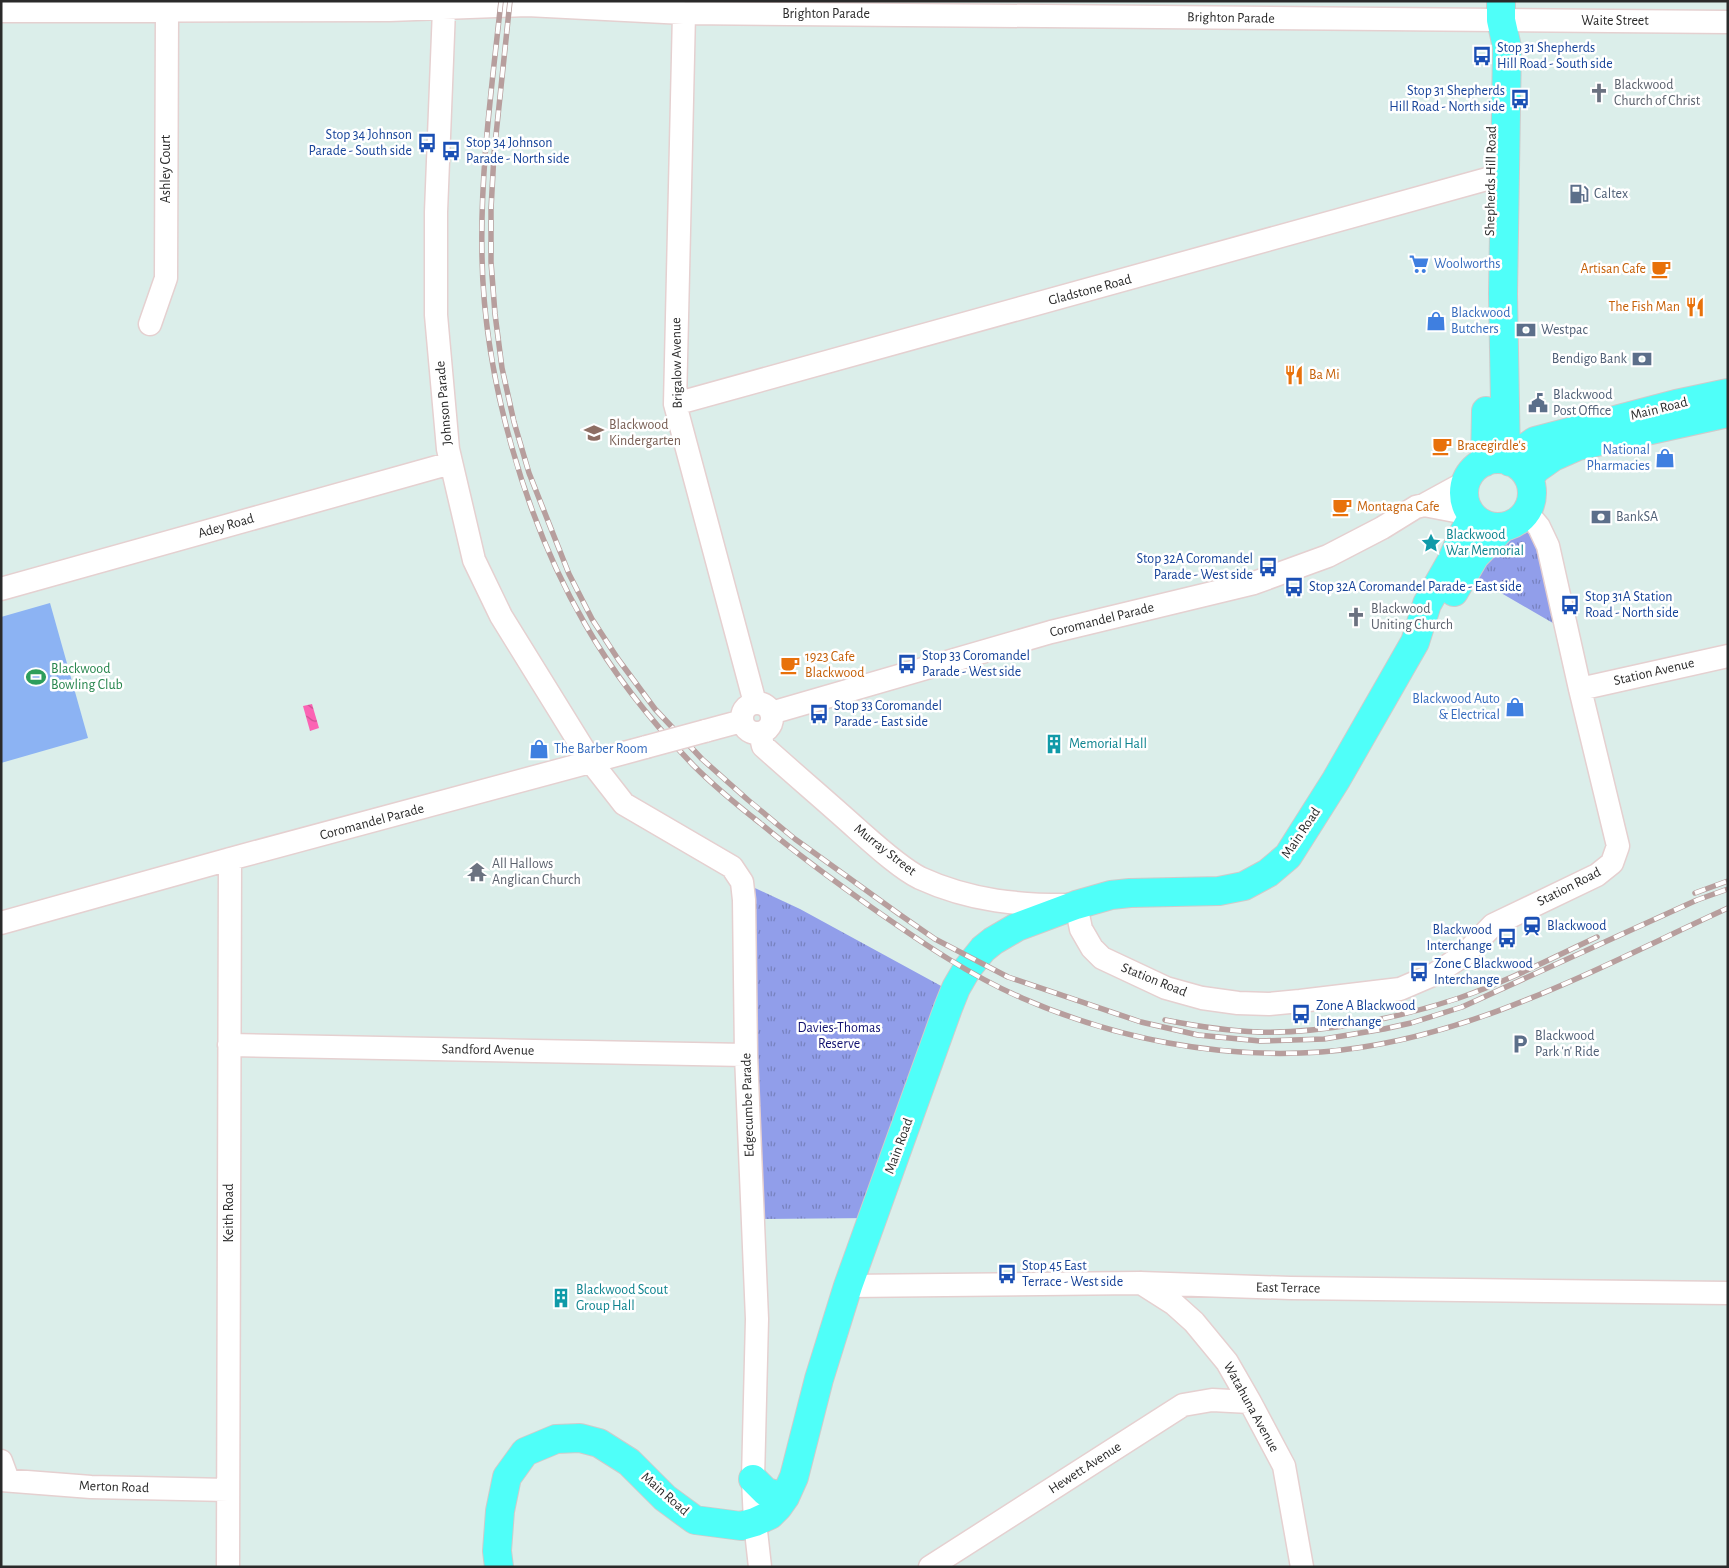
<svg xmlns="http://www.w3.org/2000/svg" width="1729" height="1568" viewBox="0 0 1729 1568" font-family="'Alegreya Sans',sans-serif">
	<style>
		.grass { fill: url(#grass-tufts) }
		.pitch { fill: #8cb3f3 }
		.water { fill: url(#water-waves) }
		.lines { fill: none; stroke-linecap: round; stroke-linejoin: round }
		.minor-casing { stroke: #e5d0d0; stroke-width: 25 }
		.major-casing { stroke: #ccc; stroke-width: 30 }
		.minor { stroke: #fff; stroke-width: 22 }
		.major { stroke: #4ffff9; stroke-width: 28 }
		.rail-casing { stroke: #b79e9d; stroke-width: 5.5 }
		.rail { stroke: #fff; stroke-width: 4; stroke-dasharray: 11; stroke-linecap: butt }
		.minor-bridge-casing { stroke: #e5d0d0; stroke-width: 25; stroke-linecap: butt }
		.minor-bridge { stroke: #fff; stroke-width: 22 }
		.labels { text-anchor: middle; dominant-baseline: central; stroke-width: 5; stroke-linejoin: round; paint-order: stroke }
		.street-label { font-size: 14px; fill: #2a2a2a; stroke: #fff }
		.transit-label { font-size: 14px; fill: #164399; stroke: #fff; text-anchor: start }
		.worship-label { font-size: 14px; fill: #5b616d; stroke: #fff; text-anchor: start }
		.service-label { font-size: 14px; fill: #4e5e75; stroke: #fff; text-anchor: start }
		.shop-label { font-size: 14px; fill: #366cbe; stroke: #fff; text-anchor: start }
		.food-label { font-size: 14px; fill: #c56008; stroke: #fff; text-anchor: start }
		.education-label { font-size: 14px; fill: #785e54; stroke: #fff; text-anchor: start }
		.culture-label { font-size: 14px; fill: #0d838f; stroke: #fff; text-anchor: start }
		.leisure-label { font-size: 14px; fill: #27864d; stroke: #fff; text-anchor: start }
		.park-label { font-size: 14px; fill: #121370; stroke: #fff }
	</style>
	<defs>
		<pattern id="grass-tufts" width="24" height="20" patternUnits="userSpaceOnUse" patternTransform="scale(1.25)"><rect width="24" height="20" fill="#919eea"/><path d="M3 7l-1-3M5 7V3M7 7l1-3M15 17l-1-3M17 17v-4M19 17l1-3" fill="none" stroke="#7781be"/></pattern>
		<pattern id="water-waves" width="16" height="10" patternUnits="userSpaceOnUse" patternTransform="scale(1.25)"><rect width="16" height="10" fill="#fb63b4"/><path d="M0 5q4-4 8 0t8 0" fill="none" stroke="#cb5293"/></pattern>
	</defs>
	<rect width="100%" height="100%" fill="#dbeeea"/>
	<path class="grass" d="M1531,529L1535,532L1558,626L1472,576C1489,557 1506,536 1531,529Z
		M742,882L800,909L954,993L873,1218L753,1219Z"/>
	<path class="pitch" d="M50,603L88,738L1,763V617Z"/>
	<path class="water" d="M312,704L319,728L310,731L303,706Z"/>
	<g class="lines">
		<defs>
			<path id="minor" d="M444,9L436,212V315L448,449L474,560L501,616L592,763L624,804L732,867L742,882L744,900L746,1055L757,1319L753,1479L755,1522L760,1567
				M1,11L389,10L527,5L684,13L1728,22
				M684,13L675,404L755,703
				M150,324L166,278L167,11
				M675,404L1505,174
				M1424,505L1471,514
				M1,589L451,463
				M1580,689L1728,656
				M742 718a15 15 0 1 1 30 0a15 15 0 1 1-30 0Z
				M771,713L1051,632L1254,583L1328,556L1382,528L1416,507L1424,505L1466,482
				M705,731L742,721
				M760,733L763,746C794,774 826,801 857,829C874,844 900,868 920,878C970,901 1021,906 1076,905L1081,929L1092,948L1102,958L1166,988L1202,998L1238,1003L1269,1004L1300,1001L1400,989L1435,974L1464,955L1493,925L1597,875L1612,863L1618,846L1580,689L1548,546L1539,527L1526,511
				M1,923L230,859L646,747
				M229,1045L746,1055
				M1141,1283L1174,1304L1194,1322L1227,1362L1250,1402L1284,1466L1302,1567
				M848,1286L1140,1283L1290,1288L1728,1293
				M1,1461L8,1480
				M1,1480L91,1487L228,1490
				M228,1567L230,859
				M930,1567L1183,1405L1212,1400L1250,1402"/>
			<path id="major" d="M1501,1V20L1507,47L1503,294L1506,460
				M1464 493a34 34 0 1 1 68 0a34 34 0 1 1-68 0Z
				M1485,462L1486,411
				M1510,462L1522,450L1535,441L1676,404L1728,393
				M1529,479L1536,469L1553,457L1578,446L1728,413
				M1454,592L1475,556L1503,527
				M753,1479L766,1492L785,1497
				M499,1567L497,1551L500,1511L507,1477L525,1452L556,1439L580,1438L599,1443L629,1462L665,1498L695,1520L741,1526L755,1522L770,1515L778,1507L785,1497L794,1477L819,1379L848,1286L948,1008L956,988L967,969L983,949L993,941L1017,927L1076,905L1111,895L1130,893L1219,891L1244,886L1268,873L1288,856L1336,780L1415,642L1427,604L1452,560L1464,532L1473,516"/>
		</defs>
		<use href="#minor" class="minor-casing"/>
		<use href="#major" class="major-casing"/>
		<use href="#minor" class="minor"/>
		<use href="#major" class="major"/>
		<defs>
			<path id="rail" d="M501,1C492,86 480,171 482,257C484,377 525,521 585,624C614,675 652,722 693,765C714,786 737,805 760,823C798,855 838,884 878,912C924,944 971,976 1022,998C1116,1039 1219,1059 1321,1052C1467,1041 1597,968 1728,908
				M510,1L494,154L491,209V262L495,314L502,368L514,422L529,473L569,574L592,619L618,659L655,709L702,759L748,800L795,839L899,914L935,939L1008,977L1141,1022L1198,1035L1260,1041L1324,1039L1384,1029L1411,1023L1462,1007L1697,900L1728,889
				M1695,893L1728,881
				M1165,1020C1196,1026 1227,1031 1258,1032C1321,1034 1399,1018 1459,998C1506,982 1552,958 1597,937"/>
		</defs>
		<use href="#rail" class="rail-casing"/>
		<use href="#rail" class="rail"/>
		<defs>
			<path id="minor-bridge" d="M646,747L705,731"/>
		</defs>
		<use href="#minor-bridge" class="minor-bridge-casing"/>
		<use href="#minor-bridge" class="minor-bridge"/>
	</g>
	<defs>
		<symbol id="bus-bare" viewBox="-9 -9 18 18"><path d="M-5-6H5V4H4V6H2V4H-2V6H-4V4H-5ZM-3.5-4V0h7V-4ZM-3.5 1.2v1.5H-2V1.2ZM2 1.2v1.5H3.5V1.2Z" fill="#1a4fb4" stroke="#fff" stroke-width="2.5" paint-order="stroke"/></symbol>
		<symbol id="church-bare" viewBox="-9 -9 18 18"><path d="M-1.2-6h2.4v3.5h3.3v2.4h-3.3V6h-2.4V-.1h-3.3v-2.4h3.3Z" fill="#6b7280" stroke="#fff" stroke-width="2.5" paint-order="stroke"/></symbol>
		<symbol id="fuel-bare" viewBox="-9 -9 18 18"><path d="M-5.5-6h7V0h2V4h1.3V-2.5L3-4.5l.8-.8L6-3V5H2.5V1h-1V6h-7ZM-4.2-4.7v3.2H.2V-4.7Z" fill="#5c6f8a" stroke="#fff" stroke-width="2.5" paint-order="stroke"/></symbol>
		<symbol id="supermarket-bare" viewBox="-9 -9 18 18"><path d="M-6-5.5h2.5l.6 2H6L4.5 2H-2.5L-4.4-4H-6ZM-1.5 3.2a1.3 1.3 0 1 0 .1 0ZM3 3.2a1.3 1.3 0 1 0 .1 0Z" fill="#3f7fe0" stroke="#fff" stroke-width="2.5" paint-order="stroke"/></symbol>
		<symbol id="cafe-bare" viewBox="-9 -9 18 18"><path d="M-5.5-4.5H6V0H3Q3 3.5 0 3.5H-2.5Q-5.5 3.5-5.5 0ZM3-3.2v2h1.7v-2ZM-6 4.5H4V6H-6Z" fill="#e8710a" stroke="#fff" stroke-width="2.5" paint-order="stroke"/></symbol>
		<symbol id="restaurant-bare" viewBox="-9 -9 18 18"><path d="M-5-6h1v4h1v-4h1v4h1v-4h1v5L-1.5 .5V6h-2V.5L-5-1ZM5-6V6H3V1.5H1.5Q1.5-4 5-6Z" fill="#e8710a" stroke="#fff" stroke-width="2.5" paint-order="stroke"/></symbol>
		<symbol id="shop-bare" viewBox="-9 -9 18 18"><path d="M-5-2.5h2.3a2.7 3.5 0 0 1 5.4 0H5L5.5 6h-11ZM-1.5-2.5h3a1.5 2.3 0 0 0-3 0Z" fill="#3f7fe0" stroke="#fff" stroke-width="2.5" paint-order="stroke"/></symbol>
		<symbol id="bank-bare" viewBox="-9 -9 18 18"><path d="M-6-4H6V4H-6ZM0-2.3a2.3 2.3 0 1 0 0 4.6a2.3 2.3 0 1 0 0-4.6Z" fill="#5c6f8a" stroke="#fff" stroke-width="2.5" paint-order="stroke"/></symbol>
		<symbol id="civic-bare" viewBox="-9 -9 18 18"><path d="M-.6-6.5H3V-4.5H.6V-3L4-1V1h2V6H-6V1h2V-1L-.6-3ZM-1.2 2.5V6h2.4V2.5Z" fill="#5c6f8a" stroke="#fff" stroke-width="2.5" paint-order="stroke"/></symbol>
		<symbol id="school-bare" viewBox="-9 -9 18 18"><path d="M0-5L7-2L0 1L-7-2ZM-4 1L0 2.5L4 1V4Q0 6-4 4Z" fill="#8d6e63" stroke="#fff" stroke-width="2.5" paint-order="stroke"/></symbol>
		<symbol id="sight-bare" viewBox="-9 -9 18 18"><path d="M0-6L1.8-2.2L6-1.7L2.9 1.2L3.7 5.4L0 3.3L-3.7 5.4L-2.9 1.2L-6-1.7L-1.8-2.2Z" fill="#0f9aa8" stroke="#fff" stroke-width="2.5" paint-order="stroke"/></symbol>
		<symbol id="stadium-bare" viewBox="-9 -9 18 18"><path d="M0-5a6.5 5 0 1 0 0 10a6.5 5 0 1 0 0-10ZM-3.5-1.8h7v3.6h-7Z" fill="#2e9e5b" stroke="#fff" stroke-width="2.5" paint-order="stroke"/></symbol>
		<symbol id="building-bare" viewBox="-9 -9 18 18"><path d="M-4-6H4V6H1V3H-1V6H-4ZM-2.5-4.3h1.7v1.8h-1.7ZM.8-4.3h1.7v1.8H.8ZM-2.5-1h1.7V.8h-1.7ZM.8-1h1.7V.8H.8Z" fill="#0f9aa8" stroke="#fff" stroke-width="2.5" paint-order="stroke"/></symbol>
		<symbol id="temple-bare" viewBox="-9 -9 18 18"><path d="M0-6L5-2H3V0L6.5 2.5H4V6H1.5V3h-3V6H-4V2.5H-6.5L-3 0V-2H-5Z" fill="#6b7280" stroke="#fff" stroke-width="2.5" paint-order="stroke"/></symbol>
		<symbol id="station-bare" viewBox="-9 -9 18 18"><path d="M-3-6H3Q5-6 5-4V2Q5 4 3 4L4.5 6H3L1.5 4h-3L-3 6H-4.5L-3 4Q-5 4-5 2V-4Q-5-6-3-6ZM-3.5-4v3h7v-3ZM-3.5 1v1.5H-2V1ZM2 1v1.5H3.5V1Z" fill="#1a4fb4" stroke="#fff" stroke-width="2.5" paint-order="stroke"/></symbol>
		<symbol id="parking-bare" viewBox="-9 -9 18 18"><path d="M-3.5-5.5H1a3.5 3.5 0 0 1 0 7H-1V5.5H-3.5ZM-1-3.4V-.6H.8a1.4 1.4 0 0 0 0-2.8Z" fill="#5c6f8a" stroke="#fff" stroke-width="2.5" paint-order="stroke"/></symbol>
	</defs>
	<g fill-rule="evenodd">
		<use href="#bus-bare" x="1468" y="42" width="28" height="28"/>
		<use href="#church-bare" x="1585" y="79" width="28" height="28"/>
		<use href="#bus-bare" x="1506" y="85" width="28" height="28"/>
		<use href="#bus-bare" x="413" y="129" width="28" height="28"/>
		<use href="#bus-bare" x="437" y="137" width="28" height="28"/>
		<use href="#fuel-bare" x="1565" y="180" width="28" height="28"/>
		<use href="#supermarket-bare" x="1405" y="250" width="28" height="28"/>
		<use href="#cafe-bare" x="1647" y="255" width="28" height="28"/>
		<use href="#restaurant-bare" x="1681" y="293" width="28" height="28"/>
		<use href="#shop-bare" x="1422" y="307" width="28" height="28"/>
		<use href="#bank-bare" x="1512" y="316" width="28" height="28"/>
		<use href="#bank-bare" x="1628" y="345" width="28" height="28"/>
		<use href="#restaurant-bare" x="1280" y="361" width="28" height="28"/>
		<use href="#civic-bare" x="1524" y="389" width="28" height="28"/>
		<use href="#school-bare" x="580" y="419" width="28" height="28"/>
		<use href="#cafe-bare" x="1428" y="432" width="28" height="28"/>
		<use href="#shop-bare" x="1651" y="444" width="28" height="28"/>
		<use href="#cafe-bare" x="1328" y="493" width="28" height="28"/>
		<use href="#bank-bare" x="1587" y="503" width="28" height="28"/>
		<use href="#sight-bare" x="1417" y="529" width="28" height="28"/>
		<use href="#bus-bare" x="1254" y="553" width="28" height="28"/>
		<use href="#bus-bare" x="1280" y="573" width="28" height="28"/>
		<use href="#bus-bare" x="1556" y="591" width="28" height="28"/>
		<use href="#church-bare" x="1342" y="603" width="28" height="28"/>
		<use href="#bus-bare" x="893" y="650" width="28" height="28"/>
		<use href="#cafe-bare" x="776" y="651" width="28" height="28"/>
		<use href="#stadium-bare" x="22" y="663" width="28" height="28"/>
		<use href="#shop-bare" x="1501" y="693" width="28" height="28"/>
		<use href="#bus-bare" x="805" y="700" width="28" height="28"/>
		<use href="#building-bare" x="1040" y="730" width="28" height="28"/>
		<use href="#shop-bare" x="525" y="735" width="28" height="28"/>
		<use href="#temple-bare" x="463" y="858" width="28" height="28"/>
		<use href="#station-bare" x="1518" y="912" width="28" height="28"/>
		<use href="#bus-bare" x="1493" y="924" width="28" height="28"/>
		<use href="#bus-bare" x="1405" y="958" width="28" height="28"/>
		<use href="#bus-bare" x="1287" y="1000" width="28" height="28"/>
		<use href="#parking-bare" x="1506" y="1030" width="28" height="28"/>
		<use href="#bus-bare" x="993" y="1260" width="28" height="28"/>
		<use href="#building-bare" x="547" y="1284" width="28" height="28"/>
	</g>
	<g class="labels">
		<g class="street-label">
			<text x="826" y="14">Brighton Parade</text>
			<text transform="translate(1231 18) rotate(1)">Brighton Parade</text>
			<text x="1615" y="21">Waite Street</text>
			<text transform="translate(166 169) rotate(-90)">Ashley Court</text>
			<text transform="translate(1491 181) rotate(-89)">Shepherds Hill Road</text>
			<text transform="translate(1090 290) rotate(-15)">Gladstone Road</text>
			<text transform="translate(677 363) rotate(-91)">Brigalow Avenue</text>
			<text transform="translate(444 403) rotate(-95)">Johnson Parade</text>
			<text transform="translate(1659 409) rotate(-14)">Main Road</text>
			<text transform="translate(226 526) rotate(-16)">Adey Road</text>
			<text transform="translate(1102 620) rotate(-14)">Coromandel Parade</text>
			<text transform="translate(1654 672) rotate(-13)">Station Avenue</text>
			<text transform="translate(372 822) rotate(-15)">Coromandel Parade</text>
			<text transform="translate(1301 833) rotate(-56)">Main Road</text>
			<text transform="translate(885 850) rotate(38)">Murray Street</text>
			<text transform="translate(1569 887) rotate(-27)">Station Road</text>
			<text transform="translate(1154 980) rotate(22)">Station Road</text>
			<text transform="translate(488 1050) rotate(1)">Sandford Avenue</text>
			<text transform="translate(748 1105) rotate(-92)">Edgecumbe Parade</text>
			<text transform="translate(899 1146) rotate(-70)">Main Road</text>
			<text transform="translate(229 1213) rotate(-90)">Keith Road</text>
			<text transform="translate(1288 1288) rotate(1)">East Terrace</text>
			<text transform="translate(1251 1407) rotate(61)">Watahuna Avenue</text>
			<text transform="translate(1085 1468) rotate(-33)">Hewett Avenue</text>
			<text transform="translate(114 1487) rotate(2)">Merton Road</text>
			<text transform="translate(665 1494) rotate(41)">Main Road</text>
		</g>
		<g class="transit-label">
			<text x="1497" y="48">Stop 31 Shepherds<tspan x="1497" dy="16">Hill Road - South side</tspan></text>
			<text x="1505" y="91" text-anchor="end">Stop 31 Shepherds<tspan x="1505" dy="16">Hill Road - North side</tspan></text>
			<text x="412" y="135" text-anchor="end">Stop 34 Johnson<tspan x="412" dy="16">Parade - South side</tspan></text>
			<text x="466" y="143">Stop 34 Johnson<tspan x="466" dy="16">Parade - North side</tspan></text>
			<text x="1253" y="559" text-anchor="end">Stop 32A Coromandel<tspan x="1253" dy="16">Parade - West side</tspan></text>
			<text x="1309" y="587">Stop 32A Coromandel Parade - East side</text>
			<text x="1585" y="597">Stop 31A Station<tspan x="1585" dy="16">Road - North side</tspan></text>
			<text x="922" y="656">Stop 33 Coromandel<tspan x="922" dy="16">Parade - West side</tspan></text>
			<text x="834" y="706">Stop 33 Coromandel<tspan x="834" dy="16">Parade - East side</tspan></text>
			<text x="1547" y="926">Blackwood</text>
			<text x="1492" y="930" text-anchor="end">Blackwood<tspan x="1492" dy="16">Interchange</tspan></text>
			<text x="1434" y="964">Zone C Blackwood<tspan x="1434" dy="16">Interchange</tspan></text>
			<text x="1316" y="1006">Zone A Blackwood<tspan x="1316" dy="16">Interchange</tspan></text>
			<text x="1022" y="1266">Stop 45 East<tspan x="1022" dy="16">Terrace - West side</tspan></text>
		</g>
		<g class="worship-label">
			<text x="1614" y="85">Blackwood<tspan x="1614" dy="16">Church of Christ</tspan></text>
			<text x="1371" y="609">Blackwood<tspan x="1371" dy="16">Uniting Church</tspan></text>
			<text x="492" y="864">All Hallows<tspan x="492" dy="16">Anglican Church</tspan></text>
		</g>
		<g class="service-label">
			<text x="1594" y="194">Caltex</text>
			<text x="1541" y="330">Westpac</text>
			<text x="1627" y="359" text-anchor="end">Bendigo Bank</text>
			<text x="1553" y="395">Blackwood<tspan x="1553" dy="16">Post Office</tspan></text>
			<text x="1616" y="517">BankSA</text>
			<text x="1535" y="1036">Blackwood<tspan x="1535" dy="16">Park 'n' Ride</tspan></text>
		</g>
		<g class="shop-label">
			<text x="1434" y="264">Woolworths</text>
			<text x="1451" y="313">Blackwood<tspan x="1451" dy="16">Butchers</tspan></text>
			<text x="1650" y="450" text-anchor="end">National<tspan x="1650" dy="16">Pharmacies</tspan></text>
			<text x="1500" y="699" text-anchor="end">Blackwood Auto<tspan x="1500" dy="16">&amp; Electrical</tspan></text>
			<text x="554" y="749">The Barber Room</text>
		</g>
		<g class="food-label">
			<text x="1646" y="269" text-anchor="end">Artisan Cafe</text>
			<text x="1680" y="307" text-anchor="end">The Fish Man</text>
			<text x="1309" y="375">Ba Mi</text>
			<text x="1457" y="446">Bracegirdle's</text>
			<text x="1357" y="507">Montagna Cafe</text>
			<text x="805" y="657">1923 Cafe<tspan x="805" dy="16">Blackwood</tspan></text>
		</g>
		<g class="education-label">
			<text x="609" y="425">Blackwood<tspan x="609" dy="16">Kindergarten</tspan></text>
		</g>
		<g class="culture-label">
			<text x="1446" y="535">Blackwood<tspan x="1446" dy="16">War Memorial</tspan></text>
			<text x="1069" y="744">Memorial Hall</text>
			<text x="576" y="1290">Blackwood Scout<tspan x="576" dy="16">Group Hall</tspan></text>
		</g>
		<g class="leisure-label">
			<text x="51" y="669">Blackwood<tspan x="51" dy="16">Bowling Club</tspan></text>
		</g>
		<g class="park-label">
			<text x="839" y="1028">Davies-Thomas<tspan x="839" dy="16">Reserve</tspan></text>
		</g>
	</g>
	<rect width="1729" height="1568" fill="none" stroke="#2a2a2a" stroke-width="5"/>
</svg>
